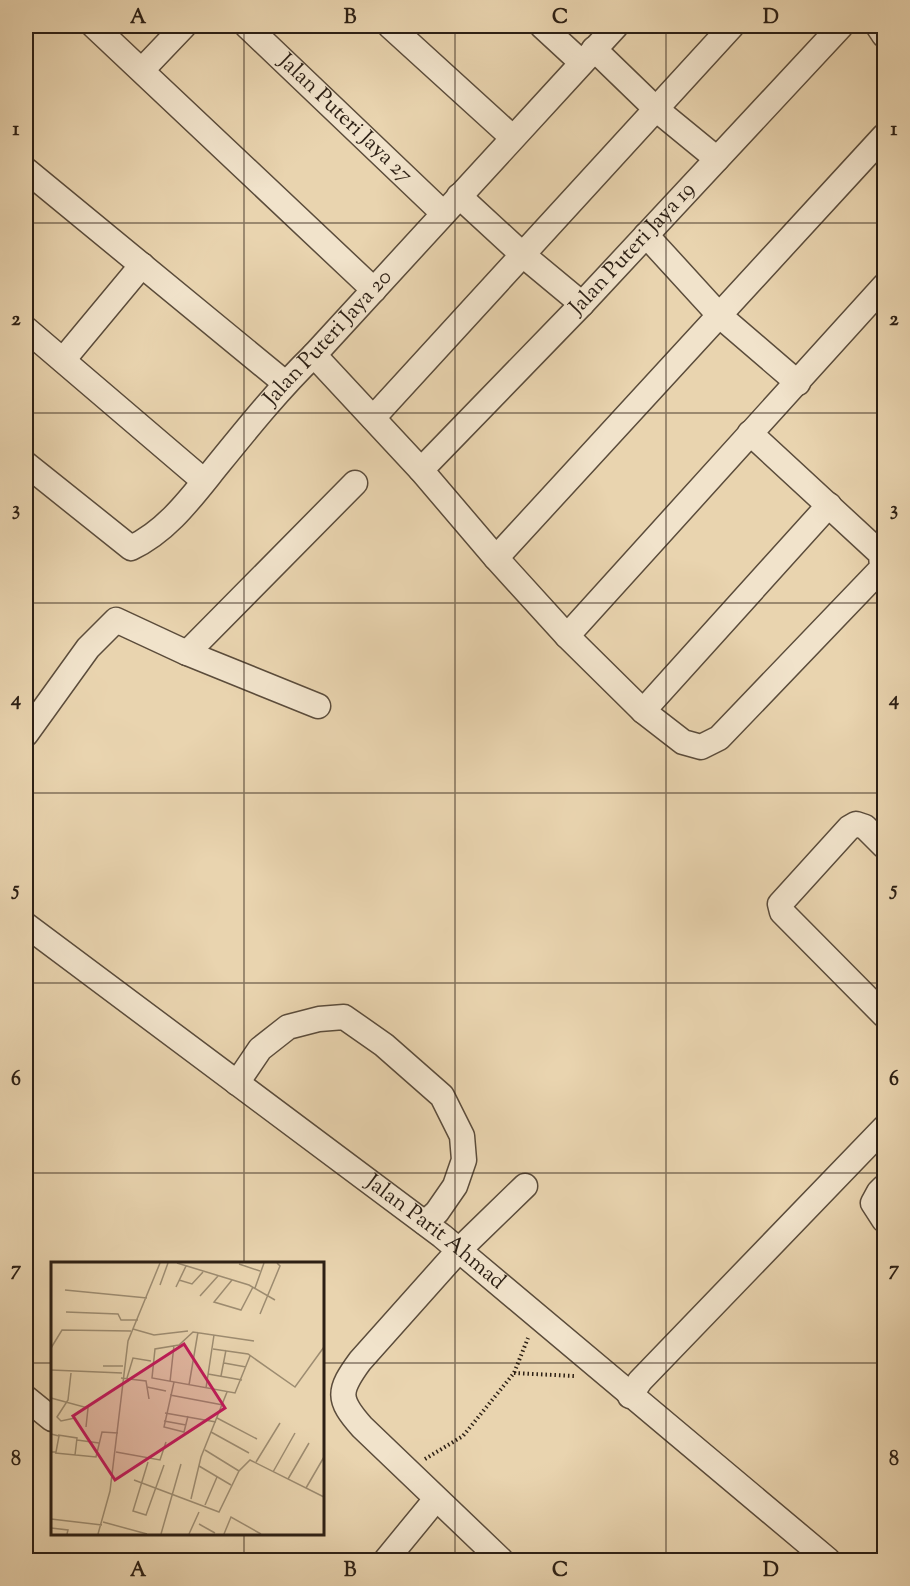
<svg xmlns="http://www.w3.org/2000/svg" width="910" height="1586" viewBox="0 0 910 1586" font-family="'Sorts Mill Goudy',serif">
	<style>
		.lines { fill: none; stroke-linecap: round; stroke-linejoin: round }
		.minor-casing { stroke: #5b4c3b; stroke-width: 27 }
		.path { stroke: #2c1f14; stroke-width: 4; stroke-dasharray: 1.5 3; stroke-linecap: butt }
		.minor { stroke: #f1e3cb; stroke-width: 24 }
		.grid { fill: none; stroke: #2c1f14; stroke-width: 1.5; stroke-opacity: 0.55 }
		.labels { text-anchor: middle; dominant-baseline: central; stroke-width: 4.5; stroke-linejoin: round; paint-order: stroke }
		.street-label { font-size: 22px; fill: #2c1f14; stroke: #f1e3cb }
		.inset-road { fill: none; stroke: #9d8c71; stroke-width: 1.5 }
		.view { fill: #c2185b; fill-opacity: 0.15; stroke: #c2185b; stroke-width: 3 }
		.inset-edge { fill: none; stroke: #2c1f14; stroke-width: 3 }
		.neatline { fill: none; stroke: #2c1f14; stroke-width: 2 }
		.grid-label { font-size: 20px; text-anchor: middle; font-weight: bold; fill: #2c1f14 }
	</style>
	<rect width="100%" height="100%" fill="#e9d4af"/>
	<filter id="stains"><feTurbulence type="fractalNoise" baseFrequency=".00333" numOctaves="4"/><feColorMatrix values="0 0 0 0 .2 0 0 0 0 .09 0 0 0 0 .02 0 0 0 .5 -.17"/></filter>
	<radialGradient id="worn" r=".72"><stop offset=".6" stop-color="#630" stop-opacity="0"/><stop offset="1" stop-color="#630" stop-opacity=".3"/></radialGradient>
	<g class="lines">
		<defs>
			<g id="minor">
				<path d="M94,26L374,290"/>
				<path id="s1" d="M247,26L443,213"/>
				<path d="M390,26L512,137"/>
				<path d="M542,26L581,62"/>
				<path d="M878,26L884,35"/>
				<path d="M594,49L656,109L717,159"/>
				<path d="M142,70L184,26"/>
				<path d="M26,170L285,383"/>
				<path d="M459,196L523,255L582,304"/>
				<path d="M646,235L720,316L798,383"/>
				<path d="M26,329L204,481"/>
				<path d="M314,355L421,470L496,558L567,636L643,711L683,742L701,747L719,738L882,568L881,554L750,433"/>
				<path d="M63,360L142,265"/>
				<path d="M373,418L732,26"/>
				<path id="s2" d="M26,464L131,548C169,530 193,495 220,462C250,425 280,388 314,355L616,26"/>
				<path id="s3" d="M421,470L582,304L841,26"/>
				<path d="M496,558L884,136"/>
				<path d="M567,636L884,286"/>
				<path d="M187,653L355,483"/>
				<path d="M643,711L829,505"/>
				<path d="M26,734L88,648L116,620L187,653L318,706"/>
				<path d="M884,846L865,827L856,824L849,828L780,904L782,912L884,1015"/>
				<path id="s4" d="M26,925L442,1236L828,1560"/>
				<path d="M237,1083L260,1049L288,1027L319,1019L344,1017L384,1045L442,1096L462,1136L464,1160L455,1186L437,1212L425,1223"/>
				<path d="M884,1187L879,1192L873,1203L884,1220"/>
				<path d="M630,1396L640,1381L884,1128"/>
				<path d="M26,1398L52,1419"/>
				<path d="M386,1560L436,1499"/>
				<path d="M501,1560L362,1427C337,1399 338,1391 360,1361L459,1250L525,1186"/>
			</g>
		</defs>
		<use href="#minor" class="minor-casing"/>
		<path class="path" d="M514,1373L574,1376
			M425,1459L463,1436L514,1373L528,1338"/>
		<use href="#minor" class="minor"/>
	</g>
	<path class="grid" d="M244,26V1264M455,26V1560M666,26V1560M26,223H884M26,413H884M26,603H884M26,793H884M26,983H884M26,1173H884M26,1363H52M322,1363H884M244,1534V1560"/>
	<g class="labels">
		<g class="street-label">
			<text stroke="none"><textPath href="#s1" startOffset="135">Jalan Puteri Jaya 27</textPath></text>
			<text stroke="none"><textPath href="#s3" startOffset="306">Jalan Puteri Jaya 19</textPath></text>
			<text stroke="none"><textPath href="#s2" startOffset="424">Jalan Puteri Jaya 20</textPath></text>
			<text stroke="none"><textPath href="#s4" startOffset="512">Jalan Parit Ahmad</textPath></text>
		</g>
	</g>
	<g transform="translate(51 1262)">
		<rect width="273" height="273" fill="#e9d4af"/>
		<path class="inset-road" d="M126,1L198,23L224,38M188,2L209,9M128,18L141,22L152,10M181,18L163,40L190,48L202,25M109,23L117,1M125,25L135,4M204,26L213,1M14,28L96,36M149,34L167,14M15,50L67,52L70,58H87M209,52L229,4L226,1M82,67L103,73L137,69M0,86L11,68L80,69M162,87L197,92L244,125L273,85M199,94L184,131L101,116L104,87L128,83L142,70L203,79M173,101L195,105M52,104H72M0,108L71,111M20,111L17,138L6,155L10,159L24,156M157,112L191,118M170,114L175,88M70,116L95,119L98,137M76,116L82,96L100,99M119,120L123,83M123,120L113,165L133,170L137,154M138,123L147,70M96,125L115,129M155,126L163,73M119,133L172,143M0,136L37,146L35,165M114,151L165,160M166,156L206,177M113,159L135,163M160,170L198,191M0,172L8,174L5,190H0M7,173L26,176L24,193M26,178L48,181M154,188L188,209M65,190L109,198L115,180M4,191L45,195L51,170L67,171M97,200L82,249L95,253L113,203M205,200L229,161M148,204L180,223M222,210L244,171M237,217L258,181M83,218L168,250L188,209L199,198L273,235M255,226L273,195M140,237L150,195L176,130M154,243L166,215M0,257L51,263M52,260L96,272M148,262L164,271M0,266L17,268L16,272M47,272L59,229L77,79L109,1M110,272L130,202M138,272L148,250M173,272L180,255L210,272"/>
		<path class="view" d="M133,82L174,146L64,218L22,154Z"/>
		<rect width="273" height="273" class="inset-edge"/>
	</g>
	<rect width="910" height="1586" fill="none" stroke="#e9d4af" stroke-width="66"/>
	<rect x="33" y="33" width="844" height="1520" class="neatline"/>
	<g class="grid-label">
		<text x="138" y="23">A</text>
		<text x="350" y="23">B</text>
		<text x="560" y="23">C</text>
		<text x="771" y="23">D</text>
		<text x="16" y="135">1</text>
		<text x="894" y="135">1</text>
		<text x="16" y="325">2</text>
		<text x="894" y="325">2</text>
		<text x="16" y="515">3</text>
		<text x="894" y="515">3</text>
		<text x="16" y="705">4</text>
		<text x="894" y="705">4</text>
		<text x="16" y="895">5</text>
		<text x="894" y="895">5</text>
		<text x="16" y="1085">6</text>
		<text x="894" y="1085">6</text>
		<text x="16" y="1275">7</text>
		<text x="894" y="1275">7</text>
		<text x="16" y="1465">8</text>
		<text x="894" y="1465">8</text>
		<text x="138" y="1576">A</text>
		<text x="350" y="1576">B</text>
		<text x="560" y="1576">C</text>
		<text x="771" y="1576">D</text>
	</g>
	<rect width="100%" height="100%" filter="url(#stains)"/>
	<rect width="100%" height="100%" fill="url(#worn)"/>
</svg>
